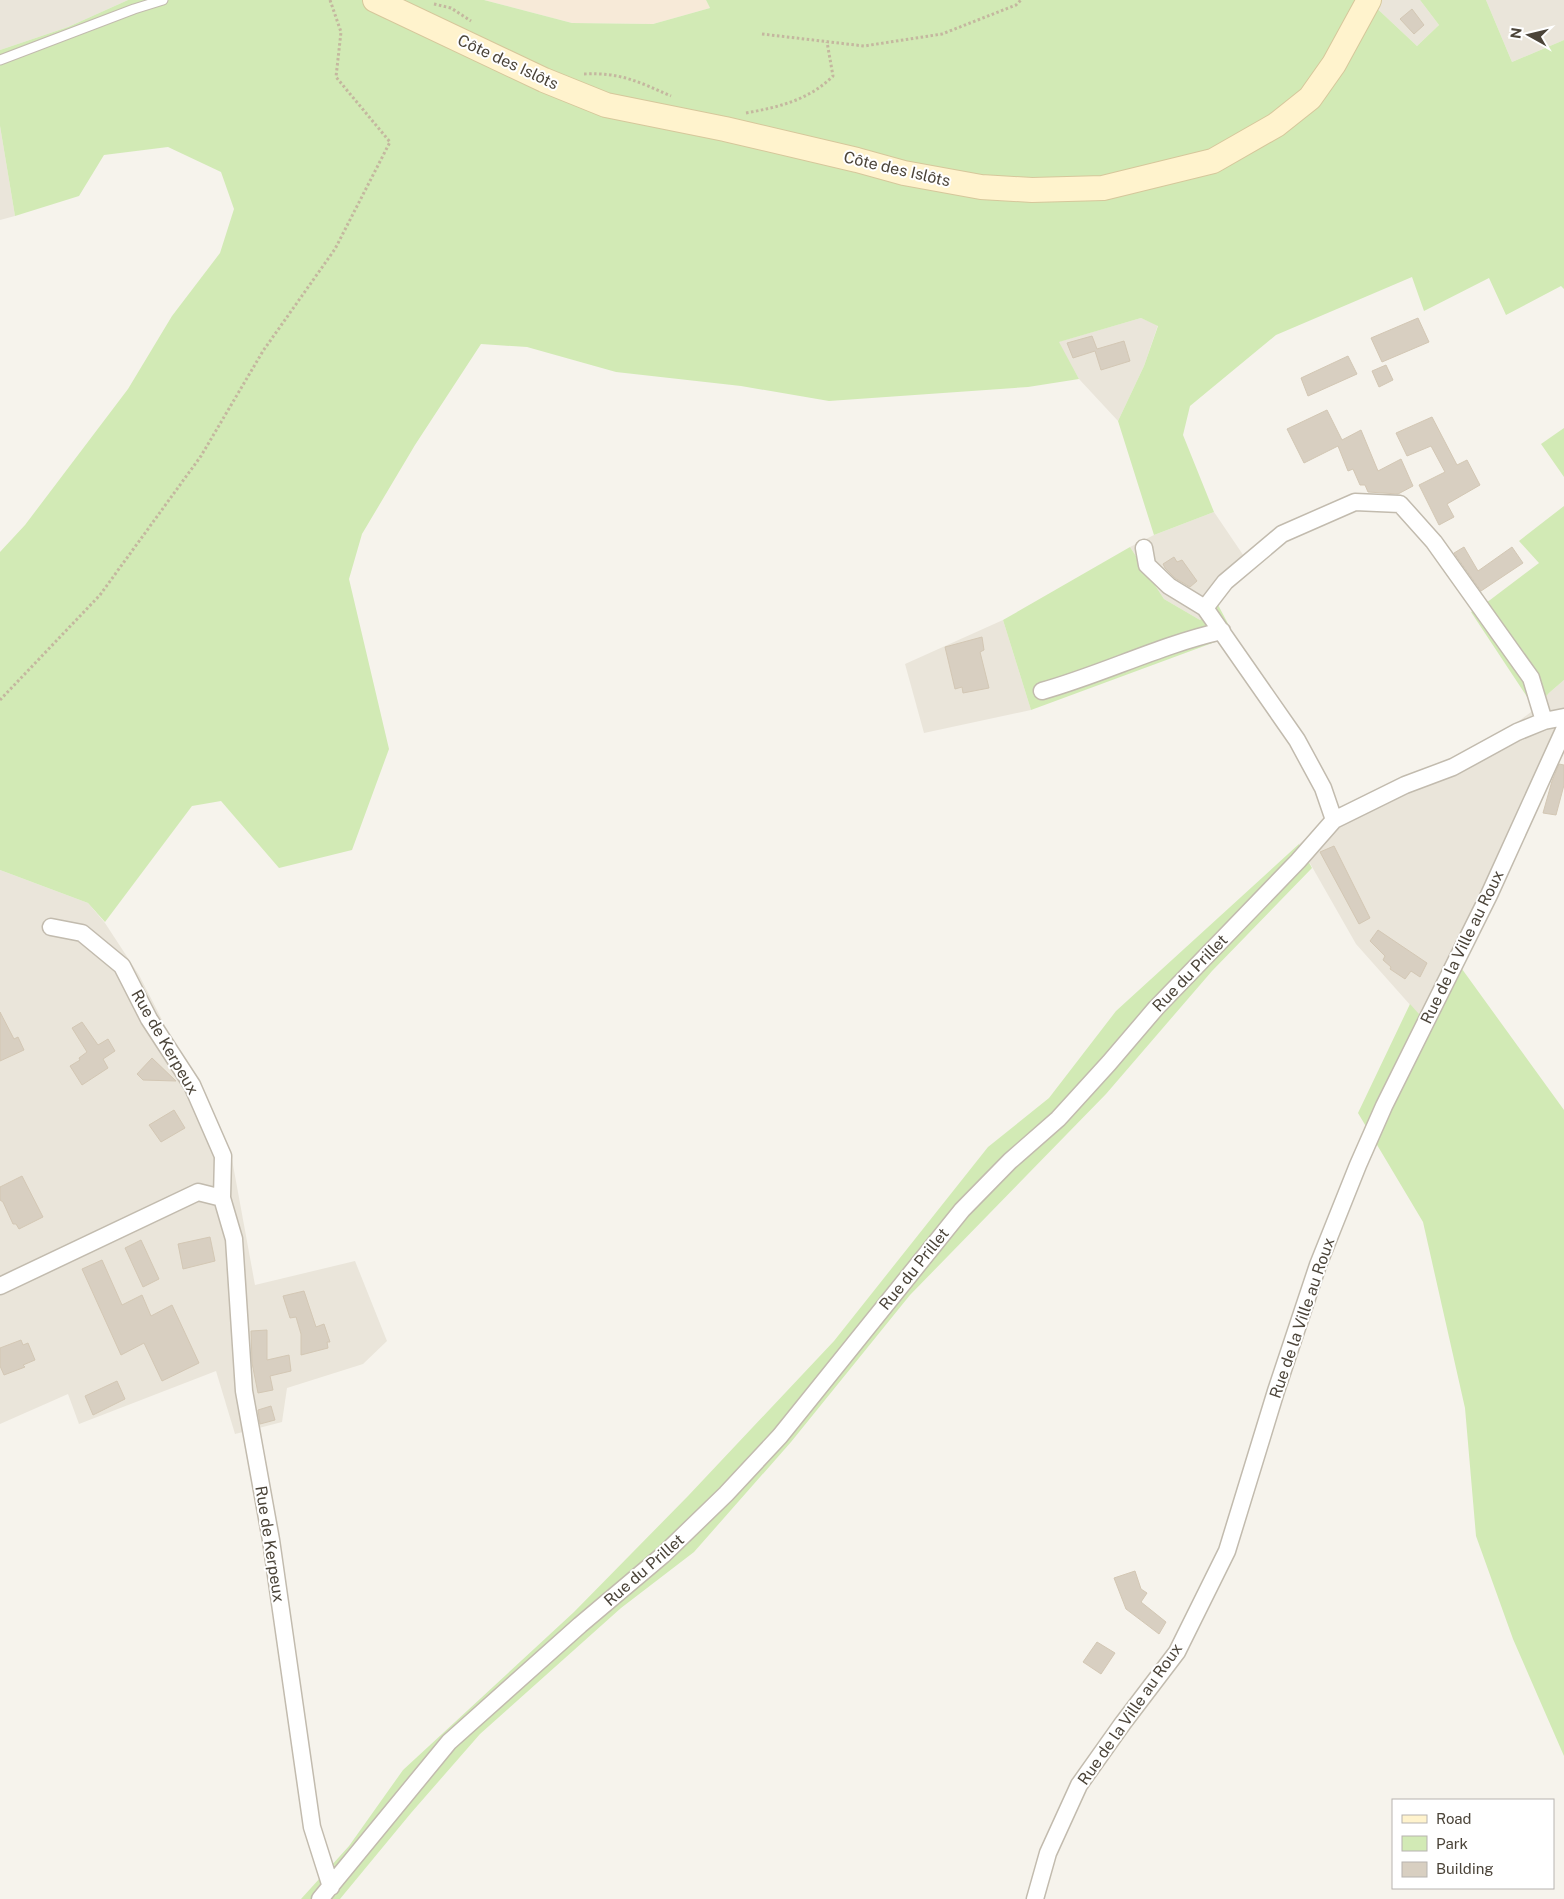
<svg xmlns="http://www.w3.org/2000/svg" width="1564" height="1899" viewBox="0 0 1564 1899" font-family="'Public Sans',sans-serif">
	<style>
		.residential { fill: #eae5da }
		.commercial { fill: #f7ead8 }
		.green { fill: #d2eab5 }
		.building { fill: #d8cfc1; stroke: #d3c7b4 }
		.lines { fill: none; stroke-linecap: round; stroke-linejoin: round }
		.lane-casing { stroke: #c2bbae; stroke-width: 11 }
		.street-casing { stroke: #c2bbae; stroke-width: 19 }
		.secondary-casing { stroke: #d6c79b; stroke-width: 26 }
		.path { stroke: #c4b79f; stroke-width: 3; stroke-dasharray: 2.5 2.5; stroke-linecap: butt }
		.lane { stroke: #fff; stroke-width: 9 }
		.street { stroke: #fff; stroke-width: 16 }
		.secondary { stroke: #fff3cd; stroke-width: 24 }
		.labels { text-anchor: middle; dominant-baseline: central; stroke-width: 4; stroke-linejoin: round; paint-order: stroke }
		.street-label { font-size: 16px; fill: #4b4439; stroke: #fff }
	</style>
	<rect width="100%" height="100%" fill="#f6f3ec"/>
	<path class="residential" d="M0,0H128L68,27L0,50Z
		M1368,0H1420L1439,25L1417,46Z
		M1486,0H1564V40L1512,62Z
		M0,126L15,216L0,220Z
		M1141,318L1158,325L1144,366L1118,421L1079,379L1058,342Z
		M1214,512L1252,568L1200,620L1164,599L1130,547L1154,535Z
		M1003,620L1031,710L924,733L905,664Z
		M1564,680V748L1462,969L1428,1025L1356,944L1299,844L1354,802L1495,739L1535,709L1549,693Z
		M0,870L88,903L105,923L139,975L231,1154L255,1285L355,1261L387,1341L363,1364L287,1388L282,1422L235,1434L216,1371L79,1424L68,1394L0,1424Z"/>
	<path class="commercial" d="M484,0H706L710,8L653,24L572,23Z"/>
	<path class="green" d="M128,0H484L572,23L653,24L710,8L706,0H1368L1417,46L1439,25L1420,0H1486L1512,62L1564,40V289L1561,286L1506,315L1489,278L1424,311L1412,277L1276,335L1190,406L1183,435L1214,512L1154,535L1118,421L1144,366L1158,326L1141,318L1059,342L1079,379L1028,387L829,401L741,386L616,372L527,347L481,344L415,445L362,534L349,579L389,749L352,850L279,868L221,801L192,806L105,922L88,903L0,870V552L25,525L128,389L172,316L220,253L234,209L221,172L168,147L104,155L79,196L15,216L0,126V50L68,27Z
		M1564,428V477L1541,444Z
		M1564,506V680L1549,693L1535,709L1471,612L1490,600L1539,563L1519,541Z
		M1130,547L1164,599L1200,620L1217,603L1234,635L1031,710L1003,620Z
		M1299,844L1312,868L1212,971L1106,1094L910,1295L791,1442L694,1552L621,1608L480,1734L411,1813L340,1899H301L349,1846L403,1770L574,1612L688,1496L834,1341L988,1147L1049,1098L1116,1011Z
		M1462,969L1564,1110V1756L1513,1639L1476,1536L1465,1408L1423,1222L1358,1113L1410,1004L1428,1024Z"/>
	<path class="building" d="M1412,9L1424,25L1414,34L1400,19Z
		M1418,318L1429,342L1382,362L1371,338Z
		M1092,336L1097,349L1124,341L1130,361L1101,370L1095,351L1073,358L1067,343Z
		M1348,356L1357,374L1308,396L1301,378Z
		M1386,365L1393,380L1379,387L1372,371Z
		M1327,410L1342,440L1361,430L1378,471L1401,459L1413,486L1398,494L1368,492L1365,485H1360L1353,469L1348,471L1338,446L1304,463L1287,429Z
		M1432,417L1457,465L1467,460L1480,485L1447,504L1454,517L1439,525L1419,485L1445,472L1431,446L1407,456L1396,433Z
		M1464,547L1478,571L1512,547L1523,563L1481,591L1454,553Z
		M1174,557L1177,562L1182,560L1197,581L1190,587L1175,578L1165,568L1163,564Z
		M982,637L984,650L980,652L989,688L963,693L962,687L955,689L945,647Z
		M1559,764L1564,765V785L1556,815L1543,813L1552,781Z
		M1334,846L1370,918L1359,924L1320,852Z
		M1378,930L1427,963L1420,977L1411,971L1405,979L1390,969L1391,967L1383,960L1385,956L1370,941Z
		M0,1012L14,1039L18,1037L24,1050L0,1061Z
		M82,1022L98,1045L108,1039L115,1051L103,1059L108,1068L82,1085L70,1066L80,1060L79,1058L87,1052L72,1028Z
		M152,1058L176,1081L143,1080L137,1074Z
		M174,1110L185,1128L161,1142L149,1125Z
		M22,1176L43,1217L19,1229L16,1224H13L3,1202L0,1200V1187Z
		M210,1237L215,1261L183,1269L178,1244Z
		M141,1240L159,1279L143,1287L125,1248Z
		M102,1260L122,1305L142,1295L151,1316L172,1305L199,1363L162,1381L144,1343L121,1355L82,1269Z
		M304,1291L316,1327L324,1324L330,1342H327L328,1348L301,1355V1334L296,1317L290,1318L283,1296Z
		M267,1330V1360L289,1355L291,1371L270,1376L273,1390L258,1393L252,1363L251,1331Z
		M21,1340L23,1345L28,1343L35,1360L23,1365L25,1367L4,1375L0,1366V1348Z
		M117,1381L125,1399L93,1415L85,1396Z
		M271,1406L275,1420L260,1424L258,1410Z
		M1135,1571L1141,1589L1147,1593L1141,1602L1166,1622L1159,1634L1126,1609L1114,1578Z
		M1097,1642L1115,1653L1101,1674L1083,1662Z"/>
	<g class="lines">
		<defs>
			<path id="lane" d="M0,60L134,9L163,0"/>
			<path id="street" d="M1144,548L1147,565L1169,586L1205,608
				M1042,691C1103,674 1160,645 1222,631
				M1334,820L1323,788L1297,740L1205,608L1225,582L1282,534L1355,502L1400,504L1434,542L1531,678L1544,721
				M51,927L82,933L122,966L149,1019L192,1085L223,1156L222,1198
				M0,1286L198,1192L222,1198L234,1239L244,1391L271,1540L312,1827L331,1887
				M320,1899L449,1742L580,1625L663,1555L726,1494L780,1436L962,1210L1010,1161L1058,1119L1109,1063L1156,1008L1298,861L1334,820L1405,785L1453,767L1517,732L1544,721L1564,717
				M1035,1899L1048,1853L1079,1785L1123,1723L1177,1652L1227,1551L1276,1391L1318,1265L1358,1165L1384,1106L1489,895L1564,730"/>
			<path id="secondary" d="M375,0L544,80L606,105L725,129L857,160L904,173L981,187L1032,190L1103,188L1213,161L1276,125L1310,98L1334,64L1369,0"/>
		</defs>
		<use href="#lane" class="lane-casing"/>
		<use href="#street" class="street-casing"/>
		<use href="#secondary" class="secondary-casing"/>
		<path class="path" d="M434,4L451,8L471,21
			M762,34L864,46L942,34L1016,5L1021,0
			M584,74C620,72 639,82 671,96
			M746,113C779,107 809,100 833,76L827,42
			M0,700L100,595L201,456L263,351L335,249L390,142L336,77L341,32L330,0"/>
		<use href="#lane" class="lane"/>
		<use href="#street" class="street"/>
		<use href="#secondary" class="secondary"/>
	</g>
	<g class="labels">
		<g class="street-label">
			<text transform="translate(508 62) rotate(25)">Côte des Islôts</text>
			<text transform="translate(897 169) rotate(13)">Côte des Islôts</text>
			<text transform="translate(1462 947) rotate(-64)">Rue de la Ville au Roux</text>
			<text transform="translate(1190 973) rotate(-46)">Rue du Prillet</text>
			<text transform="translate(165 1042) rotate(60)">Rue de Kerpeux</text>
			<text transform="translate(914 1269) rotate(-51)">Rue du Prillet</text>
			<text transform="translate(1302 1318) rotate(-71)">Rue de la Ville au Roux</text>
			<text transform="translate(270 1544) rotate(81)">Rue de Kerpeux</text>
			<text transform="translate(644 1570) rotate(-41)">Rue du Prillet</text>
			<text transform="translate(1130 1714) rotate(-55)">Rue de la Ville au Roux</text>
		</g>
	</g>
	<rect x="1392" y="1799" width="162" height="90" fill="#ffffff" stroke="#b7b4b0"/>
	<rect x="1402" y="1815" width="25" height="8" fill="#fff3cd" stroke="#b7b4b0"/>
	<text x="1436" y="1824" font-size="15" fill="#4b4439">Road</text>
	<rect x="1402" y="1836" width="25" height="15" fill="#d2eab5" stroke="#b7b4b0"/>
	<text x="1436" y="1849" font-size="15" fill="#4b4439">Park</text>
	<rect x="1402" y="1862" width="25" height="15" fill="#d8cfc1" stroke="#b7b4b0"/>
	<text x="1436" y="1874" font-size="15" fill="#4b4439">Building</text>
	<g transform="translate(1529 35) rotate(278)" stroke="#ffffff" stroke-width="4" paint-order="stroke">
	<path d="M0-4L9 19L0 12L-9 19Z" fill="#4b4439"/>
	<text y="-8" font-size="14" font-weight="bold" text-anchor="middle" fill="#4b4439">N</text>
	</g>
</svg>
